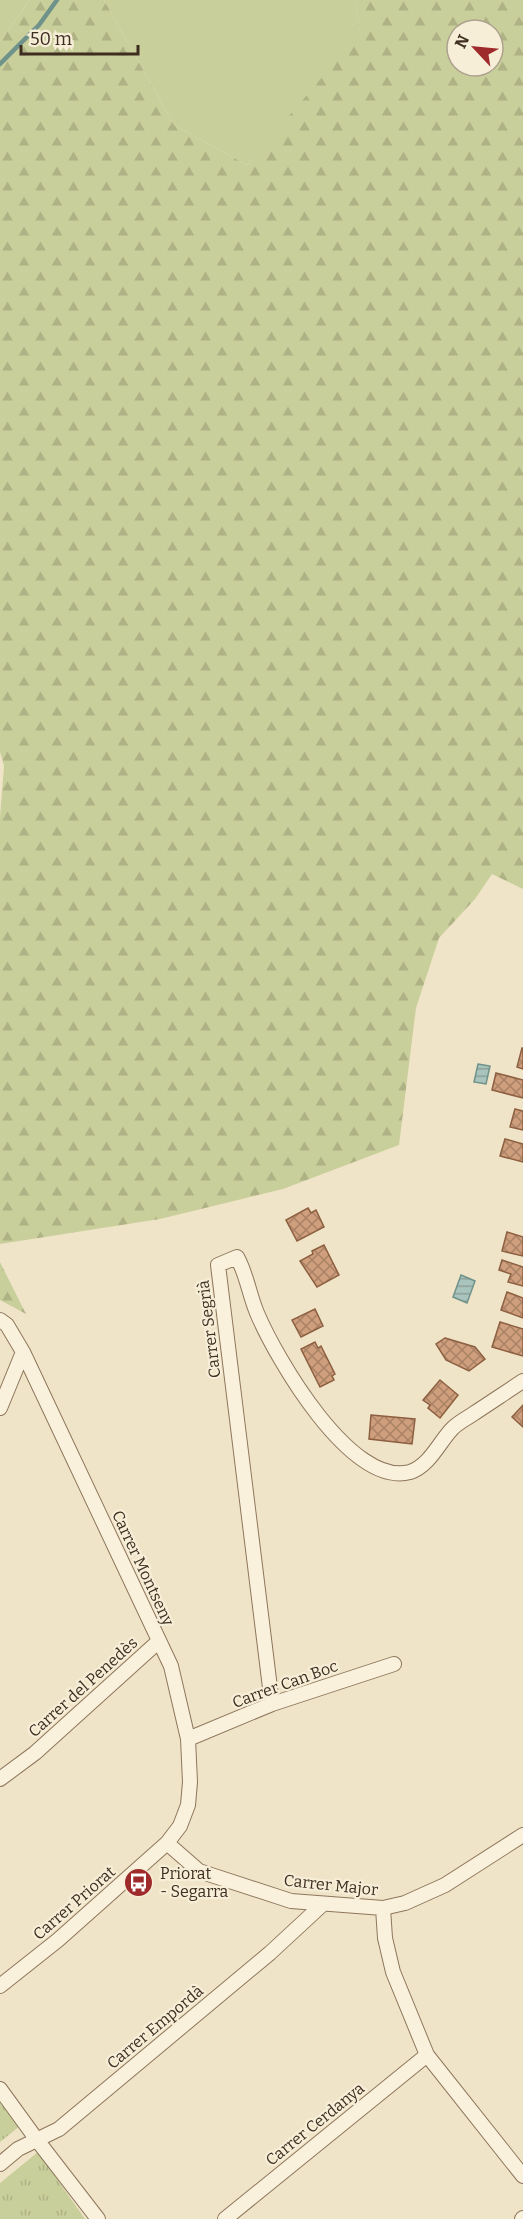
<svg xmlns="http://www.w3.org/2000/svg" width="523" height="2219" viewBox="0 0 523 2219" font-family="Bitter,serif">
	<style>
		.grass { fill: #c9cf9b }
		.forest { fill: url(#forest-firs); fill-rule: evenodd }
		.park { fill: url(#park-tufts) }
		.water { fill: url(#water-rules); stroke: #6f938a; stroke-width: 1.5 }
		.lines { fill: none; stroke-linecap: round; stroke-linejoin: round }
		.stream { stroke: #6f938a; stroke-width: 4.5 }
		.building { fill: url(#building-cross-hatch); stroke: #8d5f41; stroke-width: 1.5 }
		.minor-casing { stroke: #8d765c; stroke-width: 16 }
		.minor { stroke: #faf1dc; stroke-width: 14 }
		.labels { text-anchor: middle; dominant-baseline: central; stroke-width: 4.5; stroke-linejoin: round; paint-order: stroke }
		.street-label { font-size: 16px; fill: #3d2e20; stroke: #f7eed8 }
		.poi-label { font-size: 16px; fill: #3d2e20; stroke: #f7eed8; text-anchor: start }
	</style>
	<defs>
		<pattern id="forest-firs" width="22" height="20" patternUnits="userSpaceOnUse" patternTransform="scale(1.5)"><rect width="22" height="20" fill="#c9cf9b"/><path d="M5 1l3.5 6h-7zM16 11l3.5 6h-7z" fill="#aeb285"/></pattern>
		<pattern id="park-tufts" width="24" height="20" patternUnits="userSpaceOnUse" patternTransform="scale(1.5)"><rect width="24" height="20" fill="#c9cf9b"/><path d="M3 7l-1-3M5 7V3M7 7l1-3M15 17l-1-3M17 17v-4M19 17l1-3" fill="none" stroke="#aeb285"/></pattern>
		<pattern id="water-rules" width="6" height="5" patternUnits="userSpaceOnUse" patternTransform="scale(1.5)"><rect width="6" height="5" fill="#a9c4bc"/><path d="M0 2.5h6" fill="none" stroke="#8ba098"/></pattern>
		<pattern id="building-cross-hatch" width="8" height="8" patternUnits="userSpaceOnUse" patternTransform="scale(1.5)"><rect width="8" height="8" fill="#cf9f7d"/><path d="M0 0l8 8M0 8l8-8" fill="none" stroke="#a98266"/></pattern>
	</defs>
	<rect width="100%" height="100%" fill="#f0e4c8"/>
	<path class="grass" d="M0,0H30L0,41Z
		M104,0H355L361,38L247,165L174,125Z"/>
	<path class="forest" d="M30,0H104L174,125L247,165L360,33L355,0H523V889L492,874L475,899L439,938L416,1008L399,1145L283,1189L230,1202L160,1219L0,1244V817L4,766L0,752V41ZM457,30H493V66H457Z
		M0,1262L26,1314L0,1300Z"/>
	<path class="park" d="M0,2099L20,2126L0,2142Z
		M38,2152L85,2219H0V2183Z"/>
	<path class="water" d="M478,1064L490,1066L486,1084L474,1082Z
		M461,1275L475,1281L467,1303L453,1297Z"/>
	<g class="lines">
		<path class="stream" d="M0,64L39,25L57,0"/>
	</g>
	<path class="building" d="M522,1048H523V1069L517,1067Z
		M496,1073L523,1080V1098L492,1090Z
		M515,1109L523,1111V1130L510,1127Z
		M505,1139L523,1144V1162L500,1156Z
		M308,1208L311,1213L316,1210L324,1227L297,1241L286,1220Z
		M507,1232L523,1237V1256L502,1251Z
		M324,1245L339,1275L317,1287L300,1261L313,1254L312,1251Z
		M502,1260L523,1267V1286L508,1282L511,1274L499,1270Z
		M507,1292L523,1298V1318L501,1310Z
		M315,1309L323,1326L301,1337L292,1320Z
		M500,1322L523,1329V1356L492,1347Z
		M445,1338L475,1347L485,1359L469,1371L446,1360L436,1344Z
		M315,1342L318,1348L321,1346L335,1374L332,1376L334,1380L320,1387L301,1349Z
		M440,1380L458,1395L440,1418L428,1408L430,1405L423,1400Z
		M523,1405V1427L512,1417Z
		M371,1415L415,1419L412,1444L369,1439Z"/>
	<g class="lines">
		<defs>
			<path id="minor" d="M0,1320L7,1325L23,1352L171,1666L188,1739L190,1782L188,1805L180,1826L167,1843L58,1940L0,1986
				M0,1408L23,1352
				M272,1704L218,1265L237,1257C247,1275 249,1294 257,1313C276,1358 351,1488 410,1472C429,1466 439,1443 451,1430C457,1423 466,1419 473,1414C490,1403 506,1392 523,1381
				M188,1739L272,1704L394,1664
				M0,1779L35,1753L159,1641
				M167,1843L199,1871L291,1901L383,1908L405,1903L445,1885L523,1835
				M383,1908L385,1938L393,1972L427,2055L523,2176
				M0,2089L37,2140L98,2219
				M0,2164L18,2149L59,2129L270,1953L323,1904
				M225,2219L427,2055
				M522,2219L523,2218"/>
		</defs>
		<use href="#minor" class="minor-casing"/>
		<use href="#minor" class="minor"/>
	</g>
	<defs>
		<symbol id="bus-disc" viewBox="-11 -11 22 22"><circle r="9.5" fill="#9e2a2b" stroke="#f7eed8"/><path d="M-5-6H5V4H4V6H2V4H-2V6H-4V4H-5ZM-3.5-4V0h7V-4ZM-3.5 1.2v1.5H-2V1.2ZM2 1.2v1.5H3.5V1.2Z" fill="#fff"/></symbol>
	</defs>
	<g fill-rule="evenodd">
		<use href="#bus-disc" x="122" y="1866" width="33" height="33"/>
	</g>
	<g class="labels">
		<g class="street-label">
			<text transform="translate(209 1329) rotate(-97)">Carrer Segrià</text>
			<text transform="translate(143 1568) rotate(65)">Carrer Montseny</text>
			<text transform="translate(285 1684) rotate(-20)">Carrer Can Boc</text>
			<text transform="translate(83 1687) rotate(-42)">Carrer del Penedès</text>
			<text transform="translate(331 1885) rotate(6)">Carrer Major</text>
			<text transform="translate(74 1903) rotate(-41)">Carrer Priorat</text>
			<text transform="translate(155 2027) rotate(-40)">Carrer Empordà</text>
			<text transform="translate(315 2124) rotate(-39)">Carrer Cerdanya</text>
		</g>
		<g class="poi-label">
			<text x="160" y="1873">Priorat<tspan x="160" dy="18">- Segarra</tspan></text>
		</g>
	</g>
	<g transform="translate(475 48) rotate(296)"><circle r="28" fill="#f7eed8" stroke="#ada18e" stroke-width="1.5"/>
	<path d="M0-4.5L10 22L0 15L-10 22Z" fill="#9e2a2b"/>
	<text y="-9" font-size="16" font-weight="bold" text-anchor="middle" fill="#3d2e20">N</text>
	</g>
	<path d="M21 45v9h117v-9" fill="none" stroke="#3d2e20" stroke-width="3"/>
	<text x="30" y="45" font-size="18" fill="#3d2e20" stroke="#f7eed8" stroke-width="4.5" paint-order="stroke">50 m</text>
</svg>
